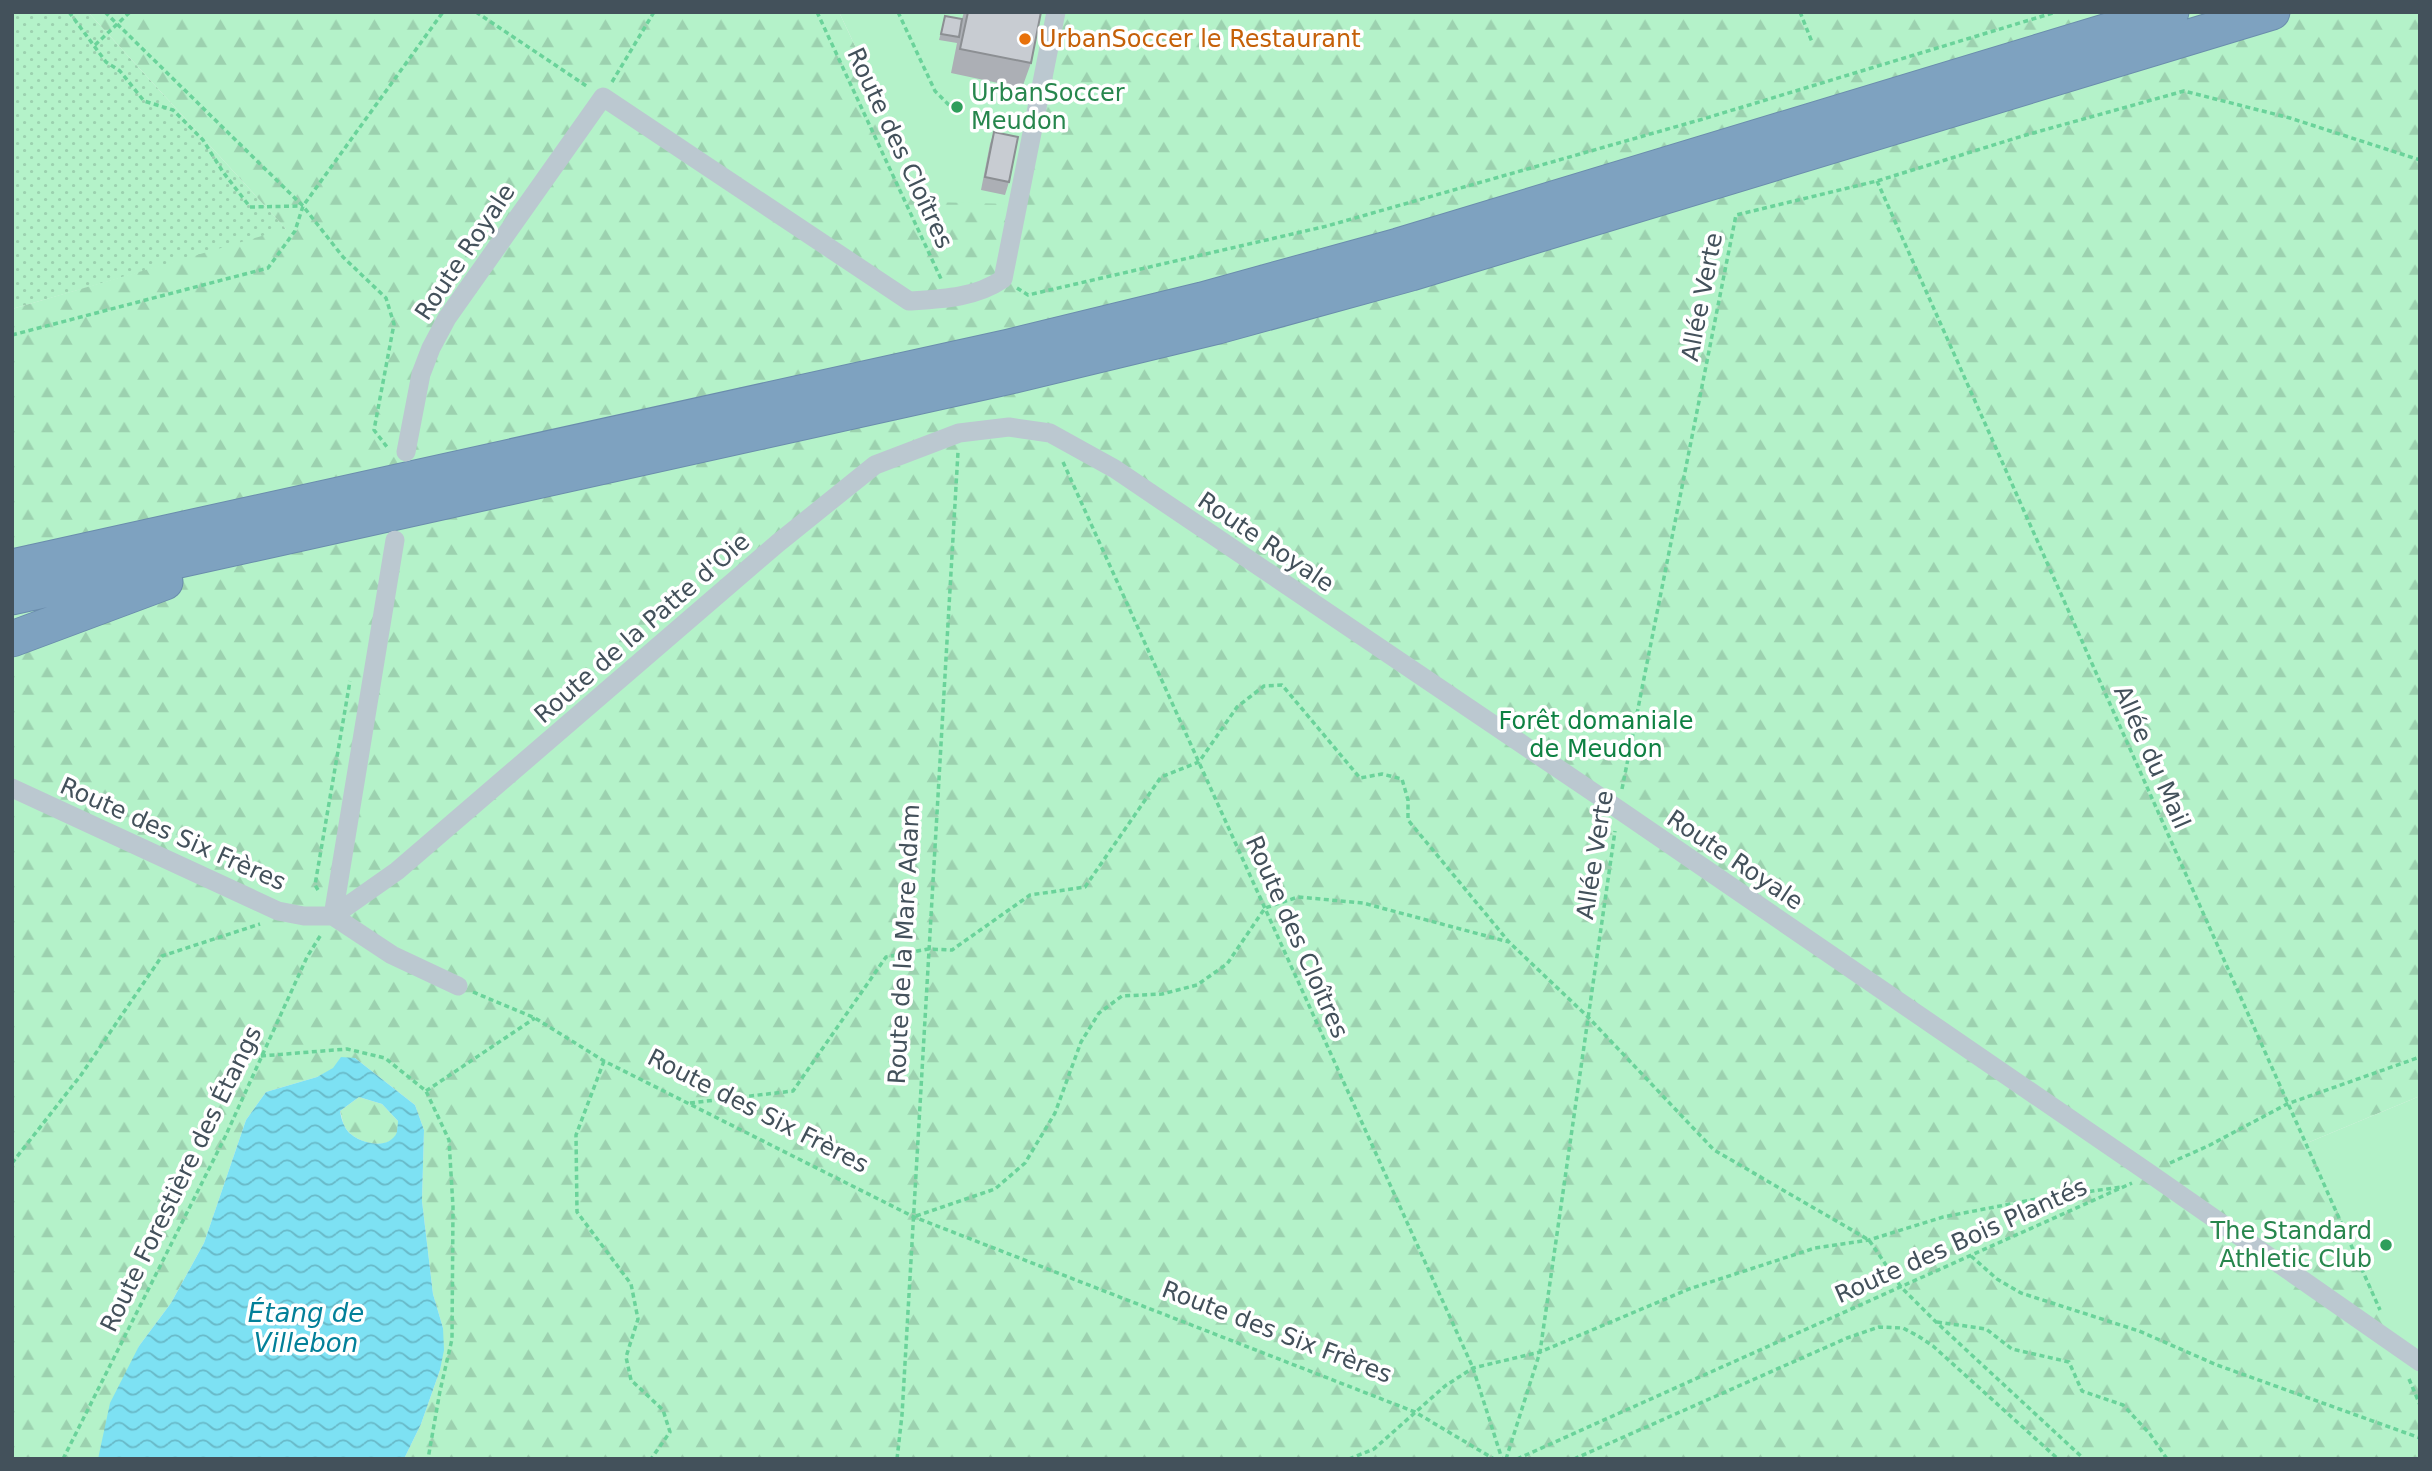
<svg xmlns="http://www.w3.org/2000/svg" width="2432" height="1471" viewBox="0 0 2432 1471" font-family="'DejaVu Sans',sans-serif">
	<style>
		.grass { fill: url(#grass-dots) }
		.forest { fill: url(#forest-firs) }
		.garden { fill: #b4f2c9 }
		.water { fill: url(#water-waves); fill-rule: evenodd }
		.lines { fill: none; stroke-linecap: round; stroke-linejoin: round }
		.highway-casing { stroke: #6a8dac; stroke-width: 37 }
		.path { stroke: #6ad39a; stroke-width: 3.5; stroke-dasharray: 5 3.5; stroke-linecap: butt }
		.street { stroke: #bbc8d0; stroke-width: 19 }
		.highway { stroke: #7ea2c0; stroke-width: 35 }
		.wall { fill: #acafb5 }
		.building { fill: #c8ccd2; stroke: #8c8f93; stroke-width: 2 }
		.food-dot { fill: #e8710a; stroke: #fff; stroke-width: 2.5 }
		.leisure-dot { fill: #2e9e5b; stroke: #fff; stroke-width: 2.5 }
		.labels { text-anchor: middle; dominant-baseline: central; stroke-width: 7; stroke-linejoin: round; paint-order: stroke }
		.food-label { font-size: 24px; fill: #c56008; stroke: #fff; text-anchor: start }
		.leisure-label { font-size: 24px; fill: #27864d; stroke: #fff; text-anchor: start }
		.street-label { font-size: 24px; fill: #43515b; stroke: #fff }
		.park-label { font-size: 24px; fill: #0e8142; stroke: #fff }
		.water-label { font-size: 26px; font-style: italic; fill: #038099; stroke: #fff }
	</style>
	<defs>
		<pattern id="grass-dots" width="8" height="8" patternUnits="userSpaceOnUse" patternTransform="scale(1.75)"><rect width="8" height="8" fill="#b4f2c9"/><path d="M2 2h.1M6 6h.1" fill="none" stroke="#9cd1af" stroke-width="1.8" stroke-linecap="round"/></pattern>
		<pattern id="forest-firs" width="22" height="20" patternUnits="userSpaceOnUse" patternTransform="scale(1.75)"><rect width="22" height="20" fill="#b4f2c9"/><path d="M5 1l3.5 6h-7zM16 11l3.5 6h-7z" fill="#9cd1af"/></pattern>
		<pattern id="water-waves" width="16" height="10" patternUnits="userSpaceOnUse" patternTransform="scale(1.75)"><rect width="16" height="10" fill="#7de1f3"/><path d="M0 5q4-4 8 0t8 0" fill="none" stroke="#68b9c8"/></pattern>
	</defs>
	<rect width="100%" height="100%" fill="#efebec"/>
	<path class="grass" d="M12,12H88L287,230L12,309Z"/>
	<path class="forest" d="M88,12H839L929,202L1049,12H2420V1096L2307,1143L2420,1363V1459H404L421,1424L440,1370L443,1328L433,1294L422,1201L424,1130L415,1105L355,1058L317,1077L266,1092L246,1120L204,1243L171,1303L139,1346L98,1459H12V309L286,229Z
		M359,1097L382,1104L398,1121C398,1125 398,1129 397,1133C389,1153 352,1142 345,1127C342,1122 342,1116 340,1111Z"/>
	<path class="garden" d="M839,12H1049L1011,204L929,202Z
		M2420,1096V1363L2398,1347L2307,1143Z"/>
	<path class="water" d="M341,1057L355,1058L415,1105L424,1130L422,1201L433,1294L443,1328L444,1350L440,1370L421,1424L404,1459H98L110,1403L139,1346L171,1303L204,1243L246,1120L266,1092L317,1077L333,1068ZM359,1097L382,1104L398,1121C398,1122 397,1132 397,1132C389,1153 352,1142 345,1127C342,1122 341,1116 340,1111Z"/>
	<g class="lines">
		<defs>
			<path id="highway" d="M12,567L1009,347L1202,300L1398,246L2171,12
				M12,597L1002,378L1218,326L1411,273L2272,12
				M12,639L165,582"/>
		</defs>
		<use href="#highway" class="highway-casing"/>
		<path class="path" d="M69,12L106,62L120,71L144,101L173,110L203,140L223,172L250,207L303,206
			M105,12L303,206L343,257L386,298L394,324L374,430L387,447
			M476,12L588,87
			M817,12L942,281
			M898,12L935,91L956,112
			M1800,12L1812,42
			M95,45L130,12
			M612,82L654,12
			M1877,181L2380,1310
			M1017,288L1028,295L1327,226L1703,119L2056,12
			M12,335L268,268L295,231L303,206L443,12
			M1063,462L1473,1368L1502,1459
			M1622,789L1736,215L1877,181L2026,135L2184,91L2290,118L2420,160
			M318,890L315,885L350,681
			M473,992L535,1018L604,1061L914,1217L1415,1412L1494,1459
			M261,1056L347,1049L385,1058L426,1091L449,1140L453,1207L452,1339L440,1391L428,1459
			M604,1061L576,1135L577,1212L631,1284L638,1319L626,1357L631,1380L663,1410L670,1432L651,1459
			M426,1091L535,1018
			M690,1103L793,1091L886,957L928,949L952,950L1030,895L1085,887L1161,777L1199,762L1237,707L1264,686L1282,685L1360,778L1382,774L1402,779L1408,800V820L1509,942L1588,1017L1714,1150L1869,1240L1901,1287L1935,1321L2084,1459
			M12,1163L81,1075L162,956L260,924
			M2170,1163L2210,1145L2287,1104L2420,1057
			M916,1216L995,1189L1025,1163L1055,1113L1081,1042L1099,1013L1122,996L1162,994L1197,985L1227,964L1265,908L1298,897L1363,903L1509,942
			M1971,1256L1997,1279L2021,1293L2139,1331L2217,1365L2420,1438
			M1937,1322L1986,1329L2012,1349L2069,1362L2082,1391L2123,1405L2150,1434L2167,1459
			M2409,1379L2420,1405
			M63,1459L225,1137L307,957L322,933
			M897,1459L902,1415L958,452
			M1349,1459L1374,1449L1445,1386L1473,1368L1540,1352L1689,1289L1815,1248L1869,1240L1943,1217L2031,1200L2121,1187
			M1506,1459L1540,1352L1615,831
			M1517,1459L2132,1183
			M1574,1459L1847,1338L1879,1327L1903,1328L1918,1336L1933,1346L2058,1459"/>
		<path class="street" d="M406,452L421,374L431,348L447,318L603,97L909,301C942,299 975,298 1003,279L1056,12
			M12,788L278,911L304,916H333L392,955L458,986
			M333,916L397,871L778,543L875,465L959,433L1009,427L1050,433L1115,469L1618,809L2149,1173L2420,1362
			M333,916L395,540"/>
		<use href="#highway" class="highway"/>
	</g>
	<path class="wall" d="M964,12H1041L1031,63L1022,88L951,73L957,43L939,40L945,16L962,19Z
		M994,132L1009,182L1005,195L981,190L990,144Z"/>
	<path class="building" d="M968,12H1041L1031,63L960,49Z
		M945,16L962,19L959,37L941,34Z
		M994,132L1018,137L1009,182L985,177Z"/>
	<circle class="food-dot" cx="1025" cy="39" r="7"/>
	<g class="leisure-dot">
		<circle cx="957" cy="107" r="7"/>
		<circle cx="2386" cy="1245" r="7"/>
	</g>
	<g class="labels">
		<g class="food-label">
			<text x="1039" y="39">UrbanSoccer le Restaurant</text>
		</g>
		<g class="leisure-label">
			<text x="971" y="93">UrbanSoccer<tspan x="971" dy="28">Meudon</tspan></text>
			<text x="2372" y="1231" text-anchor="end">The Standard<tspan x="2372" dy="28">Athletic Club</tspan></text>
		</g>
		<g class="street-label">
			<text transform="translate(900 148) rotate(65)">Route des Cloîtres</text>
			<text transform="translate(465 252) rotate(-56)">Route Royale</text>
			<text transform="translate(1702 297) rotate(-79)">Allée Verte</text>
			<text transform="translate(1266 542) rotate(34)">Route Royale</text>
			<text transform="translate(642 628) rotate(-41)">Route de la Patte d'Oie</text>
			<text transform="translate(2152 757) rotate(66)">Allée du Mail</text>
			<text transform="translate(173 834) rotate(24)">Route des Six Frères</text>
			<text transform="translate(1595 855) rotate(-81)">Allée Verte</text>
			<text transform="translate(1735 860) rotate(34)">Route Royale</text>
			<text transform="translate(1297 937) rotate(66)">Route des Cloîtres</text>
			<text transform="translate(904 944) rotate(-87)">Route de la Mare Adam</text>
			<text transform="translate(758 1111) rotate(27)">Route des Six Frères</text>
			<text transform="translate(181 1179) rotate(-64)">Route Forestière des Étangs</text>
			<text transform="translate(1961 1241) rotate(-24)">Route des Bois Plantés</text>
			<text transform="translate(1277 1332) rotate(21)">Route des Six Frères</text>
		</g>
		<g class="park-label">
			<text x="1596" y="721">Forêt domaniale<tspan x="1596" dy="28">de Meudon</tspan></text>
		</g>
		<g class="water-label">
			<text x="306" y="1313">Étang de<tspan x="306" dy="30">Villebon</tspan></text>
		</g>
	</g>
	<rect width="2432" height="1471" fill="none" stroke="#43515b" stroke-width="28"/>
</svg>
